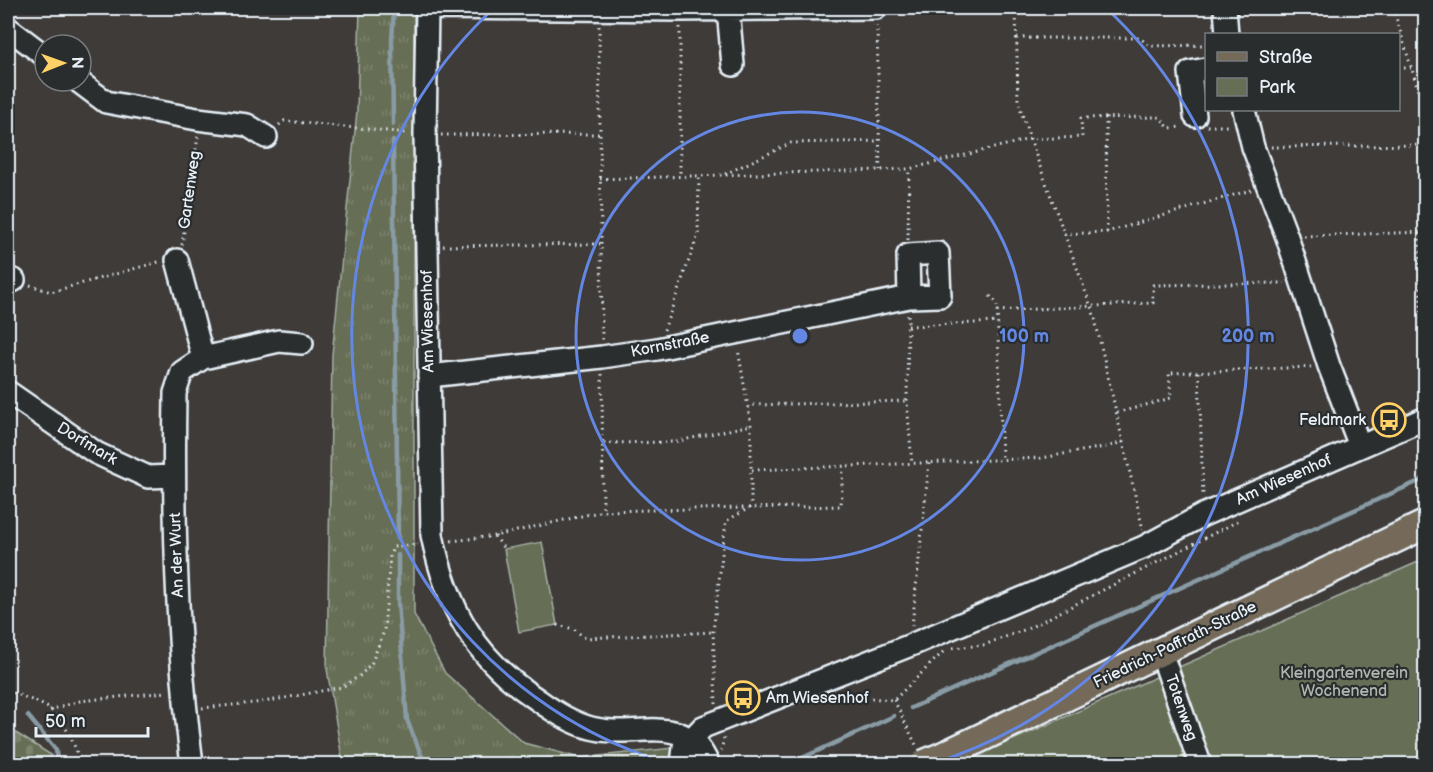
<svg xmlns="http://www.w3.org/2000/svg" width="1433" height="772" viewBox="0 0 1433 772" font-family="'Balsamiq Sans',sans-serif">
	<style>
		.grass { fill: url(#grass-tufts); stroke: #a7b0a6; stroke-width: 1.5 }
		.cemetery { fill: url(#cemetery-stones); stroke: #a7b0a6; stroke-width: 1.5 }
		.green { fill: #666e55; stroke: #a7b0a6; stroke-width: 1.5 }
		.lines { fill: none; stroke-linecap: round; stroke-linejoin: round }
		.stream { stroke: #899ca5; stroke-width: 4.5 }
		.minor-casing { stroke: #e8f1f8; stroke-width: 26 }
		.major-casing { stroke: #e8f1f8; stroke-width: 32 }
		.path { stroke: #e8f1f8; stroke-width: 3; stroke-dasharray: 1.5 4.5; stroke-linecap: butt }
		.minor { stroke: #2a2d2e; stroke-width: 21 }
		.major { stroke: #746a5a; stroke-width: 27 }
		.major-bridge-casing { stroke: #e8f1f8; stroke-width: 32; stroke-linecap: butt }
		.major-bridge { stroke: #746a5a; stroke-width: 27 }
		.ring { fill: none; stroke: #6487e3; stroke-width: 3 }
		.labels { text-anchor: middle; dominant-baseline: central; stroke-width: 4.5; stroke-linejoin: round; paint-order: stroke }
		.street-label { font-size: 16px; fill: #e8f1f8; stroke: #2a2d2e }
		.poi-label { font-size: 16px; fill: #e8f1f8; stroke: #2a2d2e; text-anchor: end }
		.park-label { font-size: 16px; fill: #aeb6af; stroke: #2a2d2e }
		.centre { fill: #6487e3; stroke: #2a2d2e; stroke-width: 3 }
		.ring-label { font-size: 18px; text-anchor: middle; font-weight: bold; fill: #6487e3; stroke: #2a2d2e; stroke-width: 4.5; stroke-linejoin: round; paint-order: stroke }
	</style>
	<defs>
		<pattern id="grass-tufts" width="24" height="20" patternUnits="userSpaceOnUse" patternTransform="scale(1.5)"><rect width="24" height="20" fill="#666e55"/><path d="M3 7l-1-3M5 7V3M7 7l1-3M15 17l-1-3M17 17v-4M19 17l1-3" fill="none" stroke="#7c836e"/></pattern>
		<pattern id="cemetery-stones" width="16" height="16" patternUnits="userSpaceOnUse" patternTransform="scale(1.5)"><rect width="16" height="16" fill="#666e55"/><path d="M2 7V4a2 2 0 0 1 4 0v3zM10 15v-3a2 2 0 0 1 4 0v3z" fill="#7c836e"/></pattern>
	</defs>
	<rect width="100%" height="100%" fill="#3e3b39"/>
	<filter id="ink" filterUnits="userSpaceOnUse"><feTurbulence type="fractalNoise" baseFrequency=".0167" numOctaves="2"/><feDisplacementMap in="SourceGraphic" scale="12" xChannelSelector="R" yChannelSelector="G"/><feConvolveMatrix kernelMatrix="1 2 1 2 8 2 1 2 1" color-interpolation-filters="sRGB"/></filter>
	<g filter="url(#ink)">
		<path class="grass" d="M360,8H414V614L445,673L524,743L580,758L673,748L674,764H343L327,669L332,355L357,111Z"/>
		<path class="cemetery" d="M8,733H16L51,755V764H8Z"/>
		<path class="green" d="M542,542L557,625L519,632L504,549Z
			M1425,559V764H958Z"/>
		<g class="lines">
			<path class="stream" d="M393,124L392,40L394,8
				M393,141L398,538
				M398,555V602L407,720L425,764
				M911,708L1426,478
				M28,716L56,750L57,764
				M789,764L894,716"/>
			<defs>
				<path id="minor" d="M427,8L425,135L432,535C447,608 475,659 538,700C553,711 572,723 591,728C635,740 685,709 708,764
					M427,8L680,10L876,8
					M1225,8L1227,34
					M728,9L733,65
					M8,28L45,56
					M78,81L106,102L197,119L247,125L266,137
					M1244,110L1253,147L1287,237L1329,366L1360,446
					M1195,116L1190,72L1206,69
					M177,260L203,358
					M8,283L14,280
					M429,376L602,357L657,349L909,297L940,296L938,253L908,255L909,297
					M8,392L96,453L148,477L174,476
					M1161,652L1200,764
					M192,764C176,642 173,517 175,393L182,372L203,358L279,341L302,343
					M682,764L684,747L703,727L911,645L1144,547L1203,515L1426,418"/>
				<path id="major" d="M943,756L1426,524"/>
			</defs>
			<use href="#minor" class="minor-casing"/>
			<use href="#major" class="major-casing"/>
			<path class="path" d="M1016,8L1018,101L1030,139L1094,315L1143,530
				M1393,8L1426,115
				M877,25L880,170
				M599,26L602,341
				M680,27V176
				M1017,38H1140L1150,46L1206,45
				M1398,68H1411
				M1106,117L1107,232
				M279,125L284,121L408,133
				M1207,126H1230
				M441,135L602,134
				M1271,147L1426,145
				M725,174L791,143L879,141
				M600,179L909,169L1030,139L1082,137L1081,118L1160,117L1169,128L1182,127
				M1419,233L1424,402
				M1064,234L1107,232L1251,190
				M1304,236L1426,232
				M908,240L909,169
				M182,245L198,136
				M443,246L600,244
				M30,285L51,292L162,261
				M990,296L997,303L1002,459
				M997,311L1153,303V285L1285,283
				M908,315L907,401L912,464
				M908,326L997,322
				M664,330L698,235L699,176
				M1199,372L1203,496
				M602,374L603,511
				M748,408L753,405L907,401
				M1117,413L1171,398L1169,373L1311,367
				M604,443L674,442L751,425
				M752,470L1041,458L1110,446L1123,442
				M495,536L504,549
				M451,541L495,536L603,511L841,506L843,467
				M557,625L574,629L585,638L713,632
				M912,626L929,463
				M953,648L984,645L1029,628L1238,521
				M8,690C19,696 41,702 51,710C66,723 76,746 80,764
				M836,693L844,696L894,700L944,651
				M894,700L917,747
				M716,704L713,632L726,521L751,507V425L738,349
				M202,708L264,702L342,687L361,675L372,662L384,631L390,556L393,547L418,544
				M50,710L80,701L166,692
				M721,751L724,738
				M662,764L664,755"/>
			<use href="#minor" class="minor"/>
			<use href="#major" class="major"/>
			<defs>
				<path id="major-bridge" d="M924,764L943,756"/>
			</defs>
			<use href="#major-bridge" class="major-bridge-casing"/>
			<use href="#major-bridge" class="major-bridge"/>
		</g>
	</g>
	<g class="ring">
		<circle cx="800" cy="336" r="224"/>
		<path d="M669 764A448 448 0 0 1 494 8M1106 8A448 448 0 0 1 931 764"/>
	</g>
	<defs>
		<symbol id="bus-ring" viewBox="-11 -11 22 22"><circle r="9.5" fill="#2a2d2e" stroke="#ffd166" stroke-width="1.5"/><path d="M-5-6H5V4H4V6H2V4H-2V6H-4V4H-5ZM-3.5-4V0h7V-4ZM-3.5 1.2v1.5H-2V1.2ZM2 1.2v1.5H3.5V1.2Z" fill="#ffd166"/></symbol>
	</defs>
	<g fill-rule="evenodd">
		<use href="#bus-ring" x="1370" y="401" width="38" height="38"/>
		<use href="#bus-ring" x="724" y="679" width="38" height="38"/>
	</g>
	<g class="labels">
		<g class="street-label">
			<text transform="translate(190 190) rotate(-82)">Gartenweg</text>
			<text transform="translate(428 321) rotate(-91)">Am Wiesenhof</text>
			<text transform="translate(670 345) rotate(-11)">Kornstraße</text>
			<text transform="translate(87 444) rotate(31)">Dorfmark</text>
			<text transform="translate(1284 480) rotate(-24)">Am Wiesenhof</text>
			<text transform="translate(177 555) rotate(-92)">An der Wurt</text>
			<text transform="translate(1175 645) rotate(-26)">Friedrich-Paffrath-Straße</text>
			<text transform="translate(1181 708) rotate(71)">Totenweg</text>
		</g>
		<g class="poi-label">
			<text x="1366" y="420">Feldmark</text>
			<text x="766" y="698" text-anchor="start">Am Wiesenhof</text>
		</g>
		<g class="park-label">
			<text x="1344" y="673">Kleingartenverein<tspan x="1344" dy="18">Wochenend</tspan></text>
		</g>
	</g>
	<circle cx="800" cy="336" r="9" class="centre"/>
	<g class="ring-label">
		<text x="1024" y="342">100 m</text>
		<text x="1248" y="342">200 m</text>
	</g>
	<rect width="1433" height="772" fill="none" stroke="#2a2d2e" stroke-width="30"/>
	<rect x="15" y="15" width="1403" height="742" fill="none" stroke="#e8f1f8" stroke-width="2" filter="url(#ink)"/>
	<rect x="1205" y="33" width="195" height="78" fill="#2a2d2e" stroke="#767b7f" stroke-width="1.5"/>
	<rect x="1217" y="52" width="30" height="9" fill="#746a5a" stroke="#767b7f" stroke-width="1.5"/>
	<text x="1259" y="63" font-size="18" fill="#e8f1f8">Straße</text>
	<rect x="1217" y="78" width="30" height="18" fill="#666e55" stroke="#767b7f" stroke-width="1.5"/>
	<text x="1259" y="93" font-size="18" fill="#e8f1f8">Park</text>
	<g transform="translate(63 63) rotate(89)"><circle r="28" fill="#2a2d2e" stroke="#767b7f" stroke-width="1.5"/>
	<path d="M0-4.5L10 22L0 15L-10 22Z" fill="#ffd166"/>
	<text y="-9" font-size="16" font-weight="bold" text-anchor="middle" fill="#e8f1f8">N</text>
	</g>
	<path d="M36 727v9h112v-9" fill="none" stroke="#e8f1f8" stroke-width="3"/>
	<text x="45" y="727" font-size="18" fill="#e8f1f8" stroke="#2a2d2e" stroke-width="4.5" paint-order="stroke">50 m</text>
</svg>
